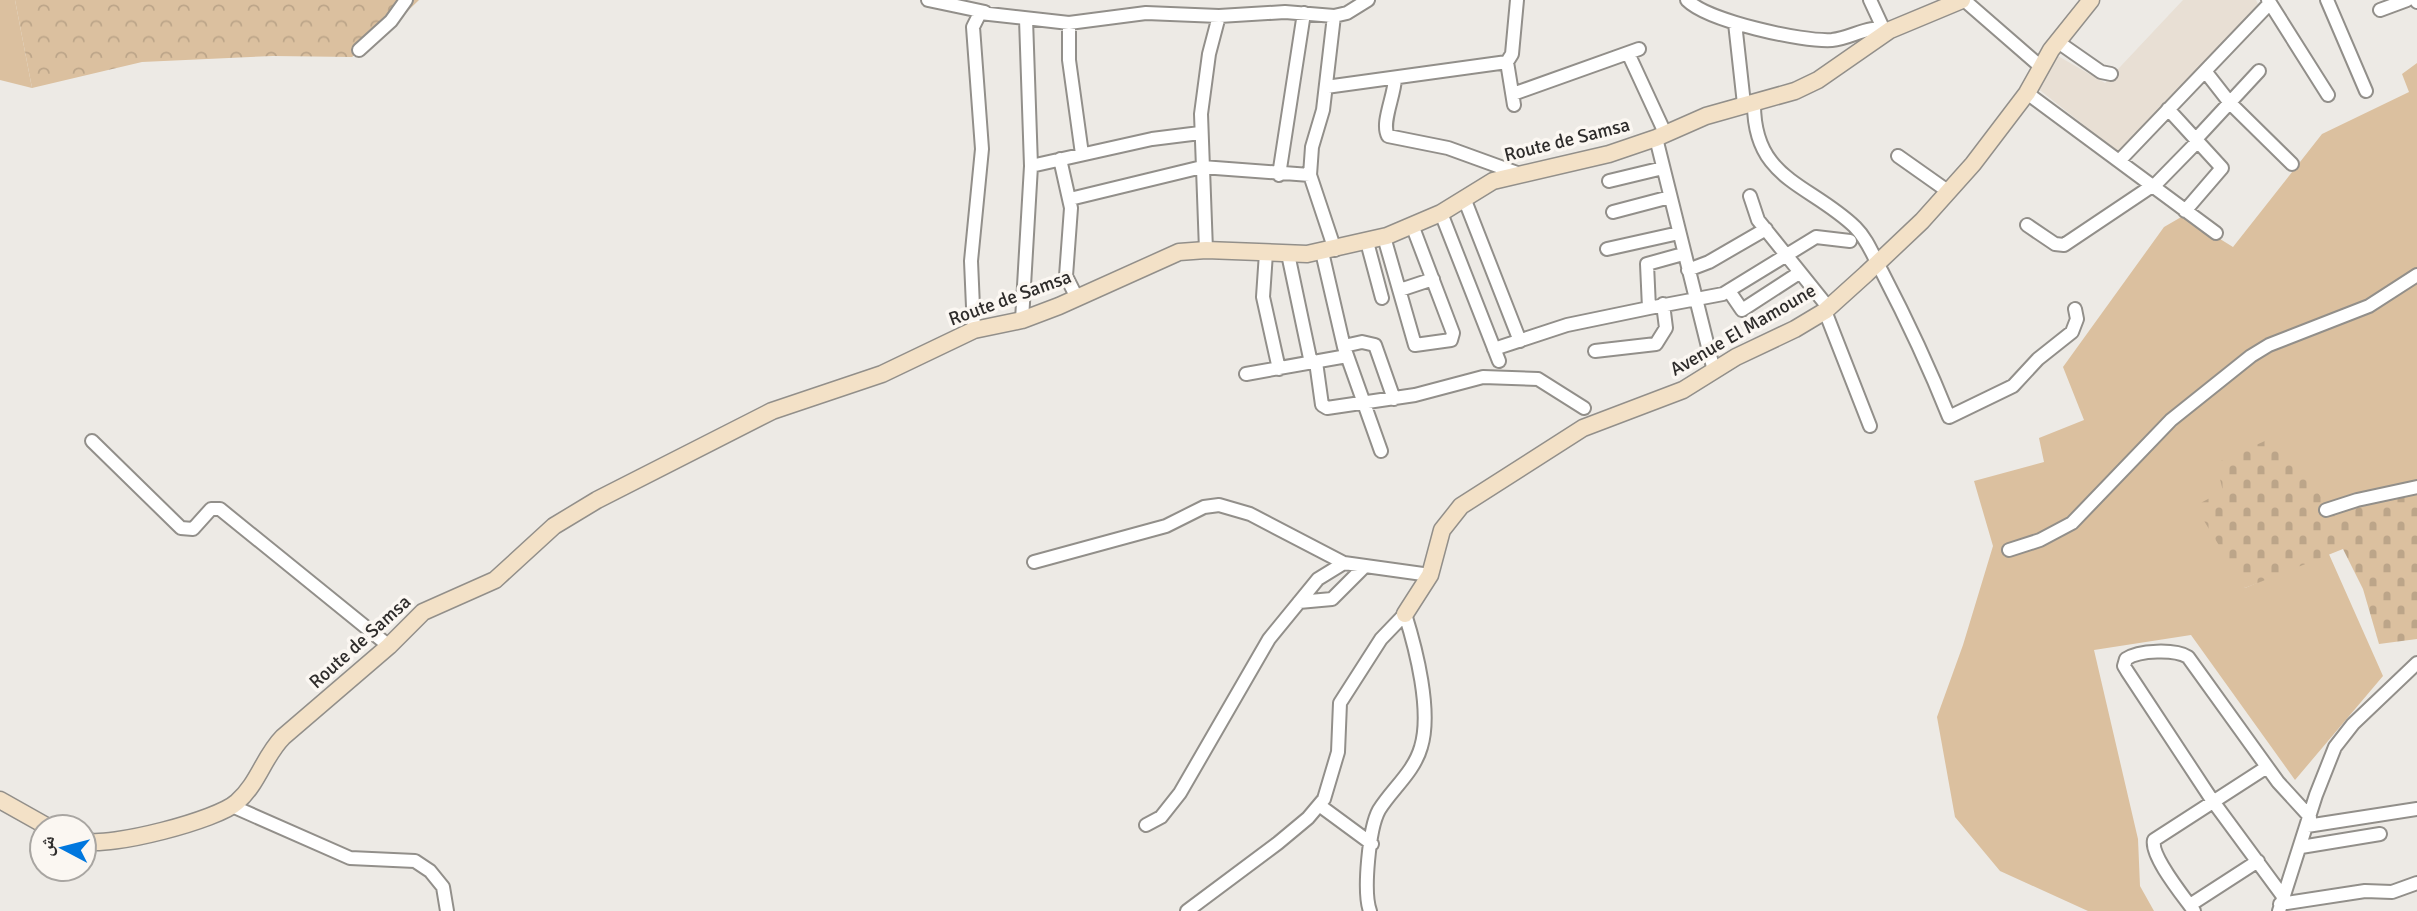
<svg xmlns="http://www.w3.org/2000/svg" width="2417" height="911" viewBox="0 0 2417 911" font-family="Signika,'Noto Naskh Arabic',sans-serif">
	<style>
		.built { fill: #e8dfd4 }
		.grass { fill: #dbc09f }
		.forest { fill: url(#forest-crowns) }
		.cemetery { fill: url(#cemetery-stones) }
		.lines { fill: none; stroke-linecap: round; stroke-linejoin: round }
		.street-casing { stroke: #928f8a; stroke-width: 16 }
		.secondary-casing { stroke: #928f8a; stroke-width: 19 }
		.street { stroke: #fff; stroke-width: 12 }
		.secondary { stroke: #f3e1c7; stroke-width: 16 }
		.labels { text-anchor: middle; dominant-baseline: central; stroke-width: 7; stroke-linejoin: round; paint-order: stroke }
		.street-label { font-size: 19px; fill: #2e2c2b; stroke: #fbf7f2 }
	</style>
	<defs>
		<pattern id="forest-crowns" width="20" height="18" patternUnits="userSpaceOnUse" patternTransform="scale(1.75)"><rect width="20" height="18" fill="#dbc09f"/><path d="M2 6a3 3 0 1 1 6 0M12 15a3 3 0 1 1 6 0" fill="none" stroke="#bca589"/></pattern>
		<pattern id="cemetery-stones" width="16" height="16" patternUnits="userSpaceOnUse" patternTransform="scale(1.75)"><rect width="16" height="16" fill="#dbc09f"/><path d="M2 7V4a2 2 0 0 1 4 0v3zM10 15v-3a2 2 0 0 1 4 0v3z" fill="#bca589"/></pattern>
	</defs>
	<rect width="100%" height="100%" fill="#edeae5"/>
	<path class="built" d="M2183,0H2256L2258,4L2119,153L2036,87L2058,56L2105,83Z"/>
	<path class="grass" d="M0,0H15L32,88L0,80Z
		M2417,63V494L2326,504L2223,491L2245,588L2328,552L2383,676L2295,780L2191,635L2094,650L2138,839L2140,886L2154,911H2088L2000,871L1955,817L1937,717L1963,645L1993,546L1974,481L2044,462L2039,438L2084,420L2063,367L2164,227L2183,216L2233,247L2322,134L2409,92L2402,74Z"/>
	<path class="forest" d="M15,0H419L383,35L352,57L273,56L142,62L32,88Z"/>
	<path class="cemetery" d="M2276,436L2326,504L2417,494V639L2379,644L2363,589L2343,549L2245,588L2195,506L2223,491L2216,463Z"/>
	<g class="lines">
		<defs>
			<path id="street" d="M928,0L985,12
				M1687,0C1708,21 1802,42 1832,40C1853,38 1868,24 1890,30
				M1870,0L1883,28
				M1964,0L2041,67
				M2327,0L2366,91
				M2416,0L2417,2
				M2270,3L2328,95
				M2380,10L2407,0
				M1334,16L1323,110L1312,147L1310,175L1335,250
				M1069,23V60L1082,154
				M1735,23L1744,104
				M2058,42L2101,72L2111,74
				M359,50L391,21L406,0
				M1628,53L1665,133
				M1507,62L1514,105
				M2205,71L2230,103L2292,164
				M1395,79C1394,97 1381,123 1388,136L1448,148L1517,173
				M1326,87L1507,62L1512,54L1517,0
				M2027,93L2216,233
				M1513,94L1639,49
				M1754,102C1753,180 1809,183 1855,227C1868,240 1873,256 1882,272C1907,320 1929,367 1949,417L2013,386L2038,359L2072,332L2077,319L2075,309
				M2168,109L2222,168L2185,211
				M1656,138L1714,371
				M2196,139L2259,71
				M1898,156L1949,192
				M1060,159L1071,208L1066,276L1077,298
				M2119,161L2270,3L2268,0
				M1031,166L1152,139L1200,133
				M1279,175L1304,13
				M1609,181L1663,168
				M2153,187L2198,141
				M1750,196L1758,220L1828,307
				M1464,198L1520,341
				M1070,199L1202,167L1310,175
				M1613,212L1670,197
				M1441,213L1499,361
				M2027,225L2055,244L2064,245L2152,186
				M1384,237L1415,345L1451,340L1453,333L1412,225
				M1367,242L1382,298
				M1607,249L1679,233
				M1206,250L1201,114L1209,54L1219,16
				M1322,252L1344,347L1381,451
				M1266,253L1263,297L1279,369
				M1288,254L1311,363
				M1683,254L1647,264L1649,308L1723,294L1816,237L1850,241
				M1688,270L1709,262L1766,229
				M1400,290L1433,279
				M1729,291L1742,310L1799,273
				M1825,311L1870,426
				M1022,320L1031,166L1026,19
				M974,330L971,261L982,149L973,27L980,13L1069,23L1146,13L1219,16L1285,12L1334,16L1347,13L1368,0
				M1344,346L1362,342L1375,345L1394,399
				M1494,349L1567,325L1649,308
				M1595,351L1656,344L1666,328L1663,304
				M1316,362L1322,405L1327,408L1415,395L1483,377L1538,379L1584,408
				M1246,374L1347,356
				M92,441L181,528L193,529L211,509H220L389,646
				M2326,510L2357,500L2417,487
				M2009,550L2040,540L2072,523L2171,420L2251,356L2269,345L2369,306L2417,275
				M1034,562L1166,526L1204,507L1219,505L1250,514L1344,563L1430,575
				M1299,602L1332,599L1363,568
				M1319,805L1372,844
				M232,806L350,858L415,861L430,871L443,887L447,911
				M1146,825L1161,817L1180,793L1269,639L1318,579L1344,563
				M2307,826L2417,809
				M2301,847L2380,834
				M2282,895L2212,800L2127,671L2124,666L2126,659C2139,650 2175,649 2188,657L2278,782L2310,817
				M2280,904L2365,891L2392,892L2417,883
				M2190,905L2258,861
				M1187,911L1278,843L1308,818L1324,799L1338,752L1340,703L1381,639L1405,614C1416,649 1432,711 1421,747C1414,772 1392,789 1379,810C1369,828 1363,892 1370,911
				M2194,911C2184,897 2150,856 2154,840L2267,767
				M2279,911L2316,795L2335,747L2353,724L2417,663"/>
			<path id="secondary" d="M1405,614L1430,575L1442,530L1461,506L1583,428L1683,390L1736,357L1795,329L1825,311L1866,274L1922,221L1973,164L2027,93L2051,50L2091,0
				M0,800L48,827
				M84,841C109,848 218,820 237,802C258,784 264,756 283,737L389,646L423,612L495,580L554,526L597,500L772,411L882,374L974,330L1022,320L1059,306L1179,252L1206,250L1307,254L1387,236L1441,213L1493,181L1609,154L1656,138L1706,116L1795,91L1818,80L1890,30L1962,0"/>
		</defs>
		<use href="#street" class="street-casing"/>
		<use href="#secondary" class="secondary-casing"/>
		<use href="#street" class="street"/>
		<use href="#secondary" class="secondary"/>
	</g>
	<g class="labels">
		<g class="street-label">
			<text transform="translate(1567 140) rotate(-14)">Route de Samsa</text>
			<text transform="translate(1010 298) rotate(-20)">Route de Samsa</text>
			<text transform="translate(1743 330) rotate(-30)">Avenue El Mamoune</text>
			<text transform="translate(360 642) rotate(-42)">Route de Samsa</text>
		</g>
	</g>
	<g transform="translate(63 848) rotate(277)"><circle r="33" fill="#fbf7f2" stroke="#a9a6a2" stroke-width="2"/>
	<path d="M0-5L12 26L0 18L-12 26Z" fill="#0077de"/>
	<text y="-10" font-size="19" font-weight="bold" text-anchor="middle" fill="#2e2c2b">ش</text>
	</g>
</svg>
